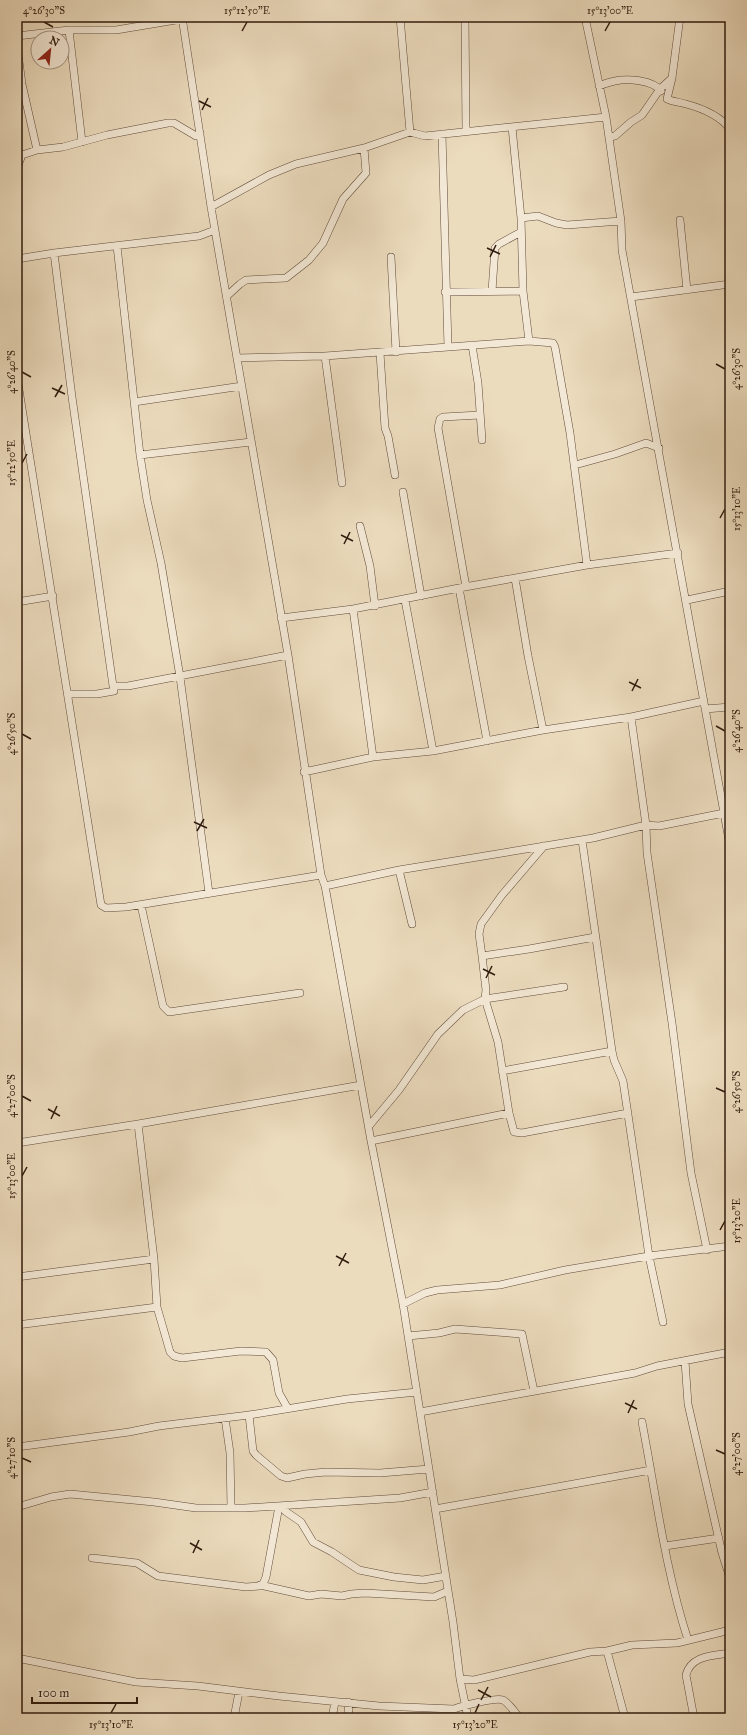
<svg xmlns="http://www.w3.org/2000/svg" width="747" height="1735" viewBox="0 0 747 1735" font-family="'IM FELL Great Primer',serif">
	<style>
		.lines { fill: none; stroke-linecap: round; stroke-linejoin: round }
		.minor-casing { stroke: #5f4b3a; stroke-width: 8 }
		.minor { stroke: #f3e8d5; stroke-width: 7 }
		.ticks { fill: none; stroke: #301b0e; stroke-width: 1.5 }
		.neatline { fill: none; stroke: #301b0e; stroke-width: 1.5 }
		.ticks-label { font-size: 10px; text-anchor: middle; fill: #301b0e }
	</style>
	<rect width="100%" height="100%" fill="#ecdcbe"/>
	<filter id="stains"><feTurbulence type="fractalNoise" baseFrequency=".005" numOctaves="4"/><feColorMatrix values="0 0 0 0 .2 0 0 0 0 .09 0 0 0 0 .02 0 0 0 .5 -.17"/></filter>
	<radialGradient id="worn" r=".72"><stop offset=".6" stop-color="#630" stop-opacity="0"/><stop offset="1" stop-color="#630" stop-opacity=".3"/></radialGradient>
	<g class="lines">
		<defs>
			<path id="minor" d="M182,17L211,207L288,655L321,875L325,886L371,1141L403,1304L453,1622L460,1679L468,1718
				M400,17L410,132
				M465,17L466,131
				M585,17L606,117L621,221L622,250L730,846
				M680,17L672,78L667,99C674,102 679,102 686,104C701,108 720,116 730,129
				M69,30L82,142
				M17,36L69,30H116L182,19
				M17,46L22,84L37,150
				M599,86C604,84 609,82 615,81C627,78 653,80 661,91
				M512,127L521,218L523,291L529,341
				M442,134L448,347
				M609,137L615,136L631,122L642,115L660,89L672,78
				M17,168L22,155L37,150L63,147L107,135L168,123H174L196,136L200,133
				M211,207L269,175L296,164L364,148L410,132L425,136L606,117
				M521,218L538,216L556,223L567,225L621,221
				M680,220L687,290
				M117,246L140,455L147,500L161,563L180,677L209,893
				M54,253L72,397L113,686
				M391,257L396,352
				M17,259L54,253L199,236L215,230
				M492,291L495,248L499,244L521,232
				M445,292L523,291
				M227,296L240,284L246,280L286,278L309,260L323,243L343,199L366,173L364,148
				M631,297L730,284
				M472,345L478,383L482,440
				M380,353L385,428L388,436L395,475
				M325,356L342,483
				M237,358L325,356L529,341L553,343L555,347L570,433L587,565
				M17,377L101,905L106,908L126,907L321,875
				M134,402L242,386
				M140,455L251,442
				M575,465L615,454L646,443L659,448
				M403,492L421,596
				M360,526L370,566L375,606
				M515,578L528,656L543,730
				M466,587L438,428L440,419L443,417L480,415
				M459,588L487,741
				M405,600L433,751
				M687,600L730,591
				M17,602L53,596
				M353,609L373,757
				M281,618L353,609L459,588L587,565L678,553
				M68,694H97L114,691L113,686H128L288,655
				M705,709L730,707
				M631,717L646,825L647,853L672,1023L691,1173L707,1250
				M304,772L373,757L433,751L543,730L631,717L704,701
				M582,840L612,1051
				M399,870L412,924
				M325,886L399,870L593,838L646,825L659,826L724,813
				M141,905L163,1006L169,1012L300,993
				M595,937L529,949L482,956L486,990L485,999L498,1042L509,1113L514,1132L522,1133L628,1113
				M482,956L479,934L481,924L502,895L544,846
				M502,1071L612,1051L614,1060L623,1081L649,1256L663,1322
				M138,1124L154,1259L157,1307L170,1352L174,1356L182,1358L241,1351L266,1352L273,1360L279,1393L287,1407
				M369,1126L399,1090L438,1034L463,1010L485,999L564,987
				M371,1141L509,1113
				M17,1143L138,1124L361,1085
				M17,1277L154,1259
				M403,1304L425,1293L437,1290L500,1285L565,1270L649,1256L730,1246
				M17,1325L157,1307
				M408,1336L439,1333L455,1329L522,1334L534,1391
				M685,1361L688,1404L722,1553L730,1578
				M420,1412L635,1373L657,1366L730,1352
				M249,1415L253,1451L256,1455L281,1476L287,1478L305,1474L326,1472L380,1473L429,1469
				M225,1418L230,1453L231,1508
				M642,1422C656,1495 665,1569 688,1640
				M17,1447L129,1432L159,1426L249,1415L347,1399L417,1392
				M284,1506L285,1511L301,1522L313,1542L332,1552L359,1570L394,1577L423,1580L446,1576
				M17,1507L51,1497L70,1494L154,1502L196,1508H245L400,1498L433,1492
				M435,1509L651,1470
				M665,1546L719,1538
				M92,1558L137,1563L158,1576L246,1587L259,1586L263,1584L266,1577L279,1506
				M260,1585L309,1596L321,1594L342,1596L351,1594L365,1593L434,1597L448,1591
				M607,1651L625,1718
				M17,1658L136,1682L198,1686L279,1696L379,1706L454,1709C462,1706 496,1697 503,1700C509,1703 515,1713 520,1718
				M460,1679L474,1680L590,1652L607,1651L632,1645L677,1643L730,1630
				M348,1702L349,1718
				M234,1718L239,1692
				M332,1718L335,1702
				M616,1718L624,1715
				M694,1718L686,1675C691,1655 713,1656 730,1653"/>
		</defs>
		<use href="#minor" class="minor-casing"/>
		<use href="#minor" class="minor"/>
	</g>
	<path class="ticks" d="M44,22L53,27M242,31L247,22M605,31L610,22M199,101L211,107M202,110L208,98M487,248L500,254M490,257L496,245M716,364L725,369M22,372L31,377M52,388L65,394M55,397L62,385M22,463L27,454M720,518L725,509M341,535L353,541M344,544L350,532M629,682L641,688M632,691L638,679M716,726L725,731M22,734L31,739M194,822L207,828M197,831L204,819M483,969L495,975M486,978L492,966M716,1088L725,1092M22,1096L31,1101M48,1109L60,1116M51,1119L57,1106M22,1176L27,1167M720,1230L725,1221M336,1256L349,1263M339,1266L346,1253M625,1403L637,1409M628,1413L634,1400M716,1450L725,1454M22,1458L31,1462M190,1543L202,1550M193,1553L199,1540M478,1690L491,1697M481,1700L488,1687M111,1713L116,1704M475,1713L479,1704"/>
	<rect width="747" height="1735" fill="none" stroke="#ecdcbe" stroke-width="44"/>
	<g transform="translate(50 50) rotate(27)"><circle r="19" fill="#f3e8d5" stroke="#a59685"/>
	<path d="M0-3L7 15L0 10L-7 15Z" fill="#8f2418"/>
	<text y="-6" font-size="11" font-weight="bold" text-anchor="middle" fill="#301b0e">N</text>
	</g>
	<path d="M32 1697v6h105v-6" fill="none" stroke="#301b0e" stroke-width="2"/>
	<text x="38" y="1697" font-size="12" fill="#301b0e" stroke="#f3e8d5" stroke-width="3" paint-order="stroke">100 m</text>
	<rect x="22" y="22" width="703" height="1691" class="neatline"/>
	<g class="ticks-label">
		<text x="44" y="14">4°26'30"S</text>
		<text x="247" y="14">15°12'50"E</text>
		<text x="610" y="14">15°13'00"E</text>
		<text transform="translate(736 369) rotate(-90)" y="4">4°26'30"S</text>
		<text transform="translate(11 372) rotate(-90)" y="4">4°26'40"S</text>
		<text transform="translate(11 463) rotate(-90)" y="4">15°12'50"E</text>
		<text transform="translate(736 509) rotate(-90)" y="4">15°13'10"E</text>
		<text transform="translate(736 731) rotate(-90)" y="4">4°26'40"S</text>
		<text transform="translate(11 734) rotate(-90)" y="4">4°26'50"S</text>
		<text transform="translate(736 1092) rotate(-90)" y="4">4°26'50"S</text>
		<text transform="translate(11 1096) rotate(-90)" y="4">4°27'00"S</text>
		<text transform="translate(11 1176) rotate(-90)" y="4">15°13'00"E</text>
		<text transform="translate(736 1221) rotate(-90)" y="4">15°13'20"E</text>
		<text transform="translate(736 1454) rotate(-90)" y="4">4°27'00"S</text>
		<text transform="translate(11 1458) rotate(-90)" y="4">4°27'10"S</text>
		<text x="111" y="1728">15°13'10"E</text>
		<text x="475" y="1728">15°13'20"E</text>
	</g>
	<rect width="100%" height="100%" filter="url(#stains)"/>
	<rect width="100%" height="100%" fill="url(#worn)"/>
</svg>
